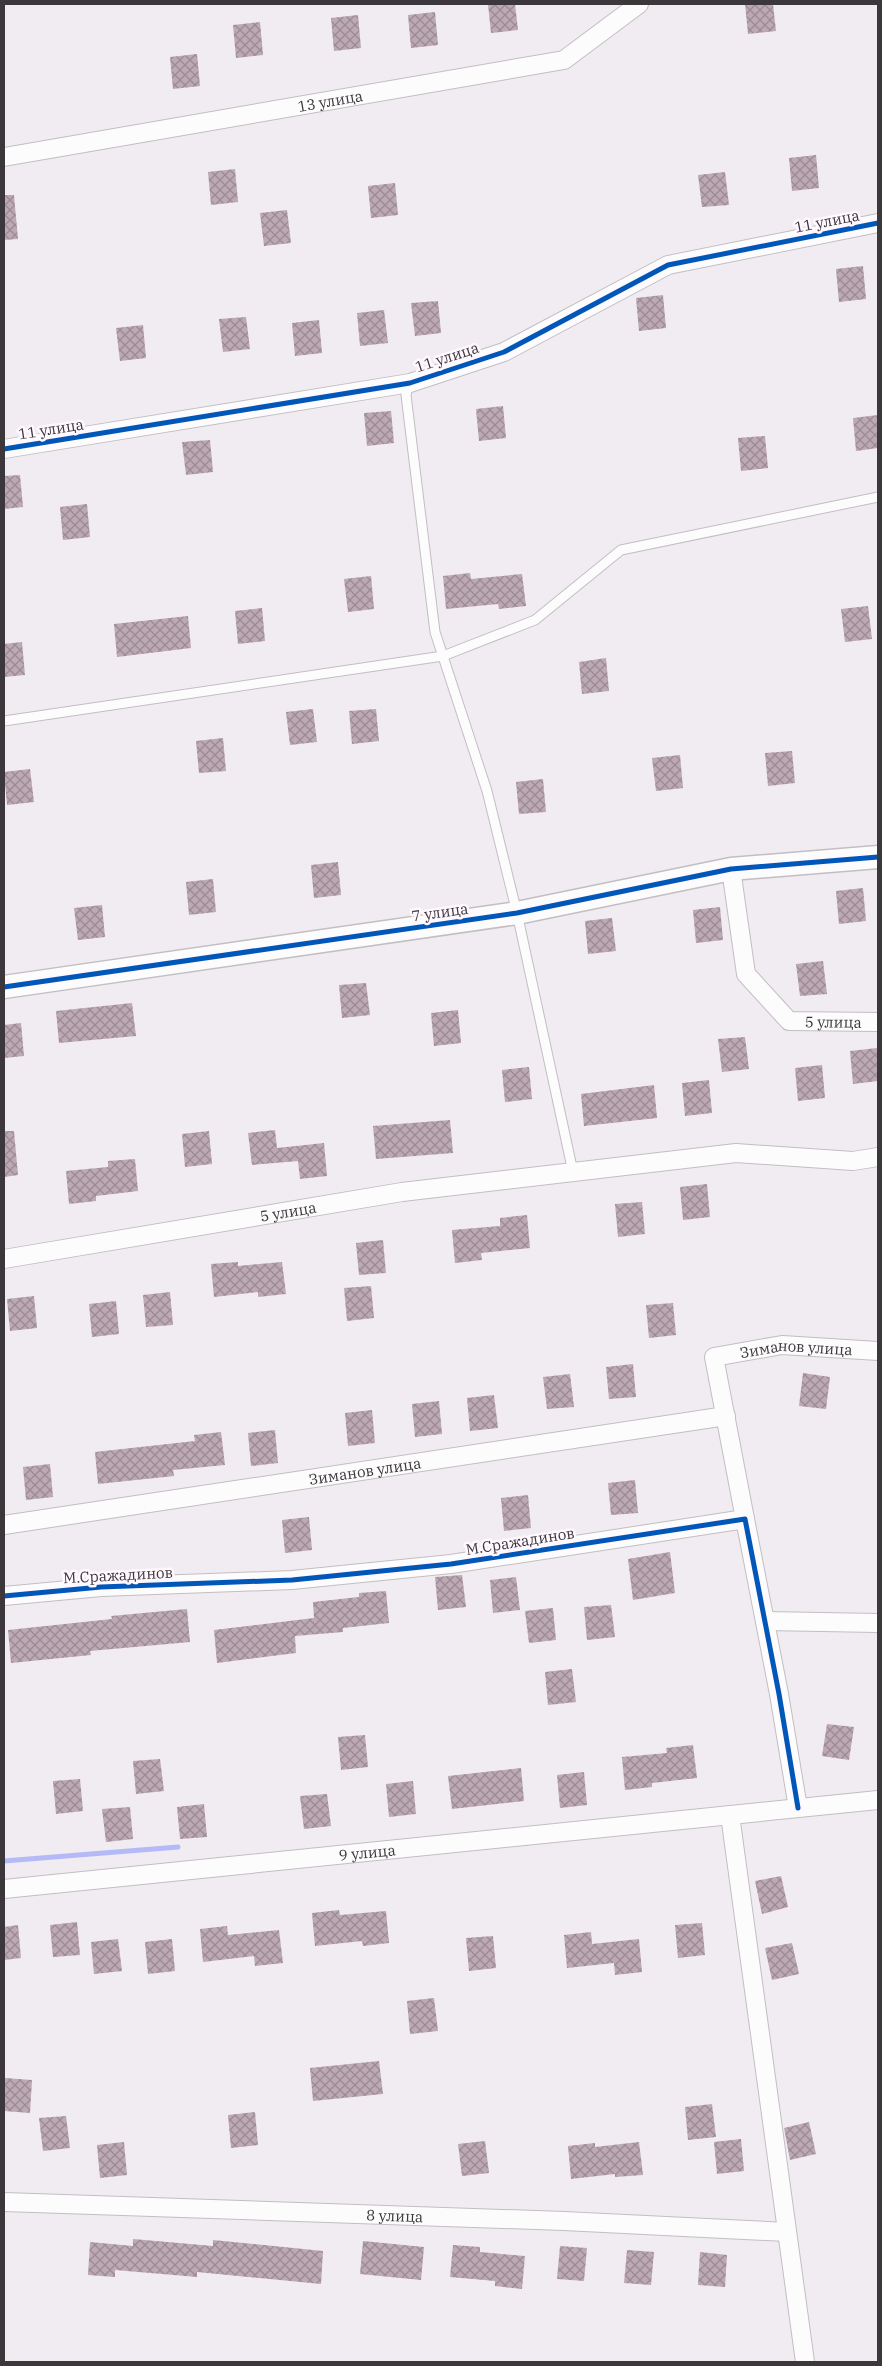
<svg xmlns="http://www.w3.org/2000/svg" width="882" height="2366" viewBox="0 0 882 2366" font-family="'IBM Plex Serif',serif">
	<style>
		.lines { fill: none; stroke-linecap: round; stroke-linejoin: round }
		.stream { stroke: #b4baf7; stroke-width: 5 }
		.building { fill: url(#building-cross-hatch) }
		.service-casing { stroke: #c2bec2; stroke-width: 11 }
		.minor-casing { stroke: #c2bec2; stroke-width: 20 }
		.tertiary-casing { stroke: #c2bec2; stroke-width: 25 }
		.service { stroke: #fdfcfd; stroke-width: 9 }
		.minor { stroke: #fdfcfd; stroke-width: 18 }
		.tertiary { stroke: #fdfcfd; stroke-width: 22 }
		.cycleway-casing { stroke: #fff8fe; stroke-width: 8 }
		.cycleway { stroke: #0057b8; stroke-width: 5 }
		.labels { text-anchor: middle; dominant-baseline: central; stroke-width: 5; stroke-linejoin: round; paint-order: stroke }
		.street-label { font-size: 15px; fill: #3b373b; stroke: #fff8fe }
	</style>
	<defs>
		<pattern id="building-cross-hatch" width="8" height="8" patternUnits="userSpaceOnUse" patternTransform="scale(1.25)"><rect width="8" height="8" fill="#bda9b3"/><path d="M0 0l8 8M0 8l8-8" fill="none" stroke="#9b8a93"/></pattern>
	</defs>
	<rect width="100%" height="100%" fill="#f1ecf1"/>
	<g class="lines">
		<path class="stream" d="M4,1861L178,1847"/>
	</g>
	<path class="building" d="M488,4H515L518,30L491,33Z
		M745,4H773L776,31L748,34Z
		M435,12L438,45L411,48L408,15Z
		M358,15L361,48L334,51L331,18Z
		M260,22L263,55L236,58L233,25Z
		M197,54L200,86L173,89L170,57Z
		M816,155L819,188L792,191L789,158Z
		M235,169L238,202L211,205L208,172Z
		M725,172L729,205L702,207L698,175Z
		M395,183L398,215L371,218L368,186Z
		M4,195H14L18,239L4,240Z
		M287,210L291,243L264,246L260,213Z
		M863,266L866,299L839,302L836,269Z
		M663,295L666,328L639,331L636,298Z
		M438,301L441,333L415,336L411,303Z
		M384,310L388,343L360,346L357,313Z
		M246,317L250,349L223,352L219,319Z
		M319,320L322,353L295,356L292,323Z
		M143,325L146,358L120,361L116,328Z
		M503,406L506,438L479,441L476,409Z
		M391,411L394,443L367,446L364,413Z
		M878,415V448L856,451L853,418Z
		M765,436L768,468L741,471L738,438Z
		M210,440L213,472L186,475L182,442Z
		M20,475L23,507L4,509V476Z
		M87,504L90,537L63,540L60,507Z
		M470,573L471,579L522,574L526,606L499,609L498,604L446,609L443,576Z
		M371,576L374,609L348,612L344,579Z
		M868,606L872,639L845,642L841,609Z
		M262,608L265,641L238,644L235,611Z
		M188,616L191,648L117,657L114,624Z
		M22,642L25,675L4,677V644Z
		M606,658L609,691L582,694L579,662Z
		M313,709L317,742L290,745L286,712Z
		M376,709L379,741L352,744L349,711Z
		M223,738L226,771L199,773L196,741Z
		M792,751L795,783L768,786L765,753Z
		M680,755L683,788L656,791L652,758Z
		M30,769L34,802L7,805L4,772Z
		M543,779L546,812L519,814L516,782Z
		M338,862L341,895L314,898L311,865Z
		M213,879L216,912L189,915L186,882Z
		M863,888L866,921L839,924L836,891Z
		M102,905L105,937L78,940L74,908Z
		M720,907L723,940L696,943L693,910Z
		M612,918L616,951L588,954L585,921Z
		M823,961L827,994L800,996L796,964Z
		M366,983L370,1015L342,1018L339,985Z
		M132,1003L136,1036L59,1043L56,1011Z
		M458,1010L461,1043L434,1046L431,1013Z
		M21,1023L24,1056L4,1058V1025Z
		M745,1037L749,1069L722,1072L718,1039Z
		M877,1048L878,1081L853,1084L850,1051Z
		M822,1065L825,1098L798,1101L795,1068Z
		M529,1067L532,1099L505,1102L502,1070Z
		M709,1080L712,1113L685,1116L682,1083Z
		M654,1085L657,1118L584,1126L581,1094Z
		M450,1120L453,1153L376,1159L373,1126Z
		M275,1130L277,1148L324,1143L327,1176L300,1179L298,1161L252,1165L248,1133Z
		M4,1131H14L18,1175L4,1177Z
		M209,1131L212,1164L185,1167L182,1134Z
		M135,1159L138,1191L96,1196V1201L69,1204L66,1171L108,1167V1161Z
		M707,1184L710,1217L683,1220L680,1187Z
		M642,1202L645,1234L618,1237L615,1204Z
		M527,1215L530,1248L481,1253L482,1260L455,1263L452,1230L500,1226V1218Z
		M383,1240L386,1273L359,1275L356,1243Z
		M238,1262V1266L282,1262L286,1294L258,1297V1292L214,1297L211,1264Z
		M371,1286L374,1318L347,1321L344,1288Z
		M170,1292L173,1325L146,1327L143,1295Z
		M34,1296L37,1328L10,1331L7,1299Z
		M116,1301L119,1334L92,1337L89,1304Z
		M673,1303L676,1335L649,1338L646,1305Z
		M633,1364L636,1397L609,1399L606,1367Z
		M803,1373L830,1377L826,1409L799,1406Z
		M570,1374L574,1407L547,1409L543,1377Z
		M494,1395L498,1428L470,1431L467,1398Z
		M439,1401L442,1434L415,1437L412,1404Z
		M372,1410L375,1443L348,1446L345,1413Z
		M275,1430L278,1463L251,1466L248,1433Z
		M221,1432L225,1465L173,1470L174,1476L98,1484L95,1452L195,1441L194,1435Z
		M50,1464L53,1497L26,1500L23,1467Z
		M635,1480L638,1513L611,1515L608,1483Z
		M528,1495L531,1528L504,1531L501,1498Z
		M309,1517L312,1550L285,1553L282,1520Z
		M670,1552L675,1593L633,1600L628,1559Z
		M462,1575L466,1607L438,1610L435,1577Z
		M516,1577L520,1610L493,1613L490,1580Z
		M386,1591L389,1623L343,1628V1632L295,1636L296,1653L217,1663L214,1630L314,1618L313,1602L359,1597V1593Z
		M611,1605L615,1637L587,1640L584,1607Z
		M553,1608L556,1640L529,1643L525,1611Z
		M187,1609L190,1642L90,1651L91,1655L11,1663L8,1630L112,1619L111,1616Z
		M572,1669L576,1702L548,1705L545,1672Z
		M827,1724L854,1727L849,1760L822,1756Z
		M365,1735L368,1767L341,1770L338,1737Z
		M693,1745L697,1778L652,1783V1787L625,1790L622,1757L667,1753L666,1748Z
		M160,1759L164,1791L136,1794L133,1761Z
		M521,1768L524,1801L452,1809L448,1776Z
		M584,1772L587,1805L560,1808L557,1775Z
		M80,1779L83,1811L56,1814L53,1781Z
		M413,1781L416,1814L389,1817L386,1784Z
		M327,1794L331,1826L304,1829L300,1796Z
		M204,1804L207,1837L180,1839L177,1807Z
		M130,1807L133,1839L106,1842L102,1809Z
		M781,1876L788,1907L762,1914L755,1881Z
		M339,1910L340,1915L386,1911L389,1943L363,1946L362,1941L315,1946L312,1913Z
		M77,1922L80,1955L53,1957L50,1925Z
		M702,1923L705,1955L678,1958L675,1925Z
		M18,1925L21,1958L4,1960V1927Z
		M227,1926L228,1935L279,1930L283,1963L255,1966L254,1956L203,1962L200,1929Z
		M591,1932L592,1944L639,1939L642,1972L615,1975L614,1963L567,1968L564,1935Z
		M493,1936L496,1968L469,1971L466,1938Z
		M118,1939L122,1971L94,1974L91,1942Z
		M172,1939L175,1971L148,1974L145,1942Z
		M792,1943L799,1974L772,1980L765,1948Z
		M434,1998L438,2031L410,2034L407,2001Z
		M379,2061L383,2094L313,2101L310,2068Z
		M5,2078L32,2080L30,2113L4,2111Z
		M712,2104L716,2137L688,2140L685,2107Z
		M255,2112L258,2145L231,2148L228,2115Z
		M66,2116L70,2148L43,2151L39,2118Z
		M809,2122L816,2154L790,2160L784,2128Z
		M741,2139L744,2171L717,2174L714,2142Z
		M485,2141L489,2173L462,2176L458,2144Z
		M124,2142L127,2175L100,2178L97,2145Z
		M639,2142L643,2175L615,2177V2174L571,2179L568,2146L595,2143V2147Z
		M133,2239L213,2246V2240L323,2251L321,2284L197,2272V2277L115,2270V2277L88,2275L90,2242L133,2246Z
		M363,2241L424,2247L421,2280L360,2274Z
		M453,2245L480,2247V2252L525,2256L522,2289L495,2286V2281L450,2277Z
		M560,2246L587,2248L584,2281L557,2279Z
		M627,2250L654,2252L651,2285L624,2283Z
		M700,2252L727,2255L725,2287L698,2285Z"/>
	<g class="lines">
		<defs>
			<path id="service" d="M409,383L406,395L435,632L487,791L517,913L573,1172
				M4,721L443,656L535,620L621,550L878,497"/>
			<g id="minor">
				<path id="s1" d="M4,157L564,60L639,4"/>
				<path d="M4,449L410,383L504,352L668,265L878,223"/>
				<path id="s2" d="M731,869L746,974L789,1021L878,1022"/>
				<path id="s3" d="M4,1259L402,1192L736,1153L853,1161L878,1157"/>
				<path id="s4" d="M745,1519L714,1357L782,1345L878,1351"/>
				<path id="s5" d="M4,1525L726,1416"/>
				<path d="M4,1596L101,1587L292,1580L451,1564L745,1519L779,1694L798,1808"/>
				<path d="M765,1621L878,1623"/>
				<path d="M730,1815L805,2362"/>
				<path id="s6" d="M4,1889L878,1800"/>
				<path id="s7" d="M4,2202L564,2221L787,2232"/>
			</g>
			<path id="tertiary" d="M4,987L517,913L731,869L878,857"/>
		</defs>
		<use href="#service" class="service-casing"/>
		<use href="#minor" class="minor-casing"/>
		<use href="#tertiary" class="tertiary-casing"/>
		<use href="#service" class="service"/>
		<use href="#minor" class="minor"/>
		<use href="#tertiary" class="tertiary"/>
		<defs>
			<path id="cycleway" d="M4,449L410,383L504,352L668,265L878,223
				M4,987L517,913L731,869L878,857
				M4,1596L101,1587L292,1580L451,1564L745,1519L779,1694L798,1808"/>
		</defs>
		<use href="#cycleway" class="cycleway-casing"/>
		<use href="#cycleway" class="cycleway"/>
	</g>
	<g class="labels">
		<g class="street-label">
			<text stroke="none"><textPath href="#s1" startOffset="331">13 улица</textPath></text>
			<text transform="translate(827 221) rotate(-11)">11 улица</text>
			<text transform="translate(447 357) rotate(-18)">11 улица</text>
			<text transform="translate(51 429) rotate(-9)">11 улица</text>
			<text transform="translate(440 912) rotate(-8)">7 улица</text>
			<text stroke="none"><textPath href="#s2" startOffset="214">5 улица</textPath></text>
			<text stroke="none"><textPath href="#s3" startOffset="288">5 улица</textPath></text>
			<text stroke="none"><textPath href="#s4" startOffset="248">Зиманов улица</textPath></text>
			<text stroke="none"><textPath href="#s5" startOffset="365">Зиманов улица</textPath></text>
			<text transform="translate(520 1541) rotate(-9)">М.Сражадинов</text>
			<text transform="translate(118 1575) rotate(-3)">М.Сражадинов</text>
			<text stroke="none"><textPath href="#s6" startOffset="365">9 улица</textPath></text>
			<text stroke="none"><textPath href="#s7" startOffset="391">8 улица</textPath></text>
		</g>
	</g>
	<rect width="882" height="2366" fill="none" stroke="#3b373b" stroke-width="10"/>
</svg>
